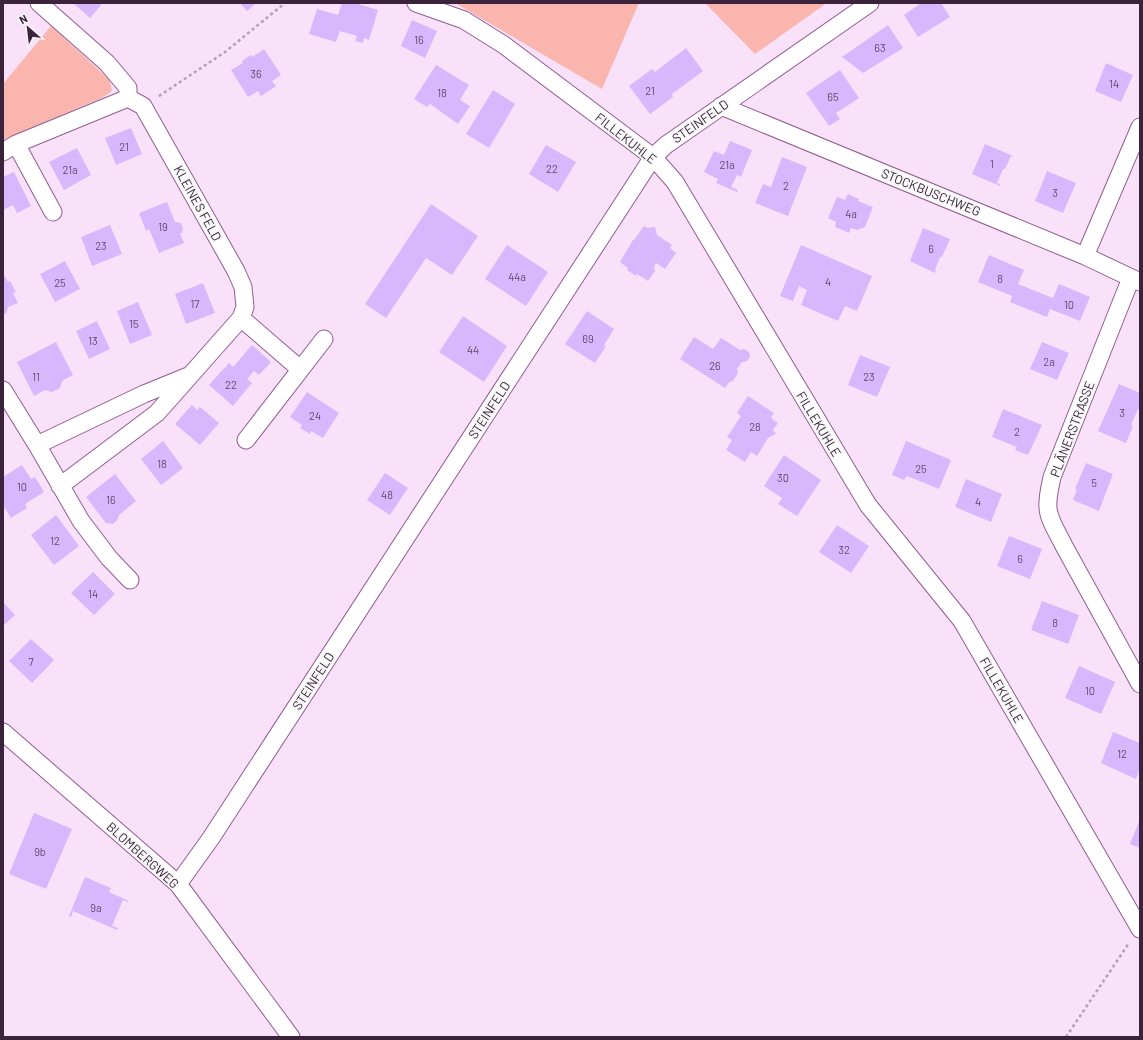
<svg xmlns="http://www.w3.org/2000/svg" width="1143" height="1040" viewBox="0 0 1143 1040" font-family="Barlow,sans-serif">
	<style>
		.green { fill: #fab6ae }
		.building { fill: #d9b7fd }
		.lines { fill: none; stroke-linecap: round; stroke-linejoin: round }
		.street-casing { stroke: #925c92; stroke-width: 19 }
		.path { stroke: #b59eb5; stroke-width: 2.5; stroke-dasharray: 3 3; stroke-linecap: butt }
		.street { stroke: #fff; stroke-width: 17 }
		.labels { text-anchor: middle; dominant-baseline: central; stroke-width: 3.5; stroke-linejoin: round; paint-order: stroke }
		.number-label { font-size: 11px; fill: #62496c }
		.street-label { font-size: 13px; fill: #3b243b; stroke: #f7f7f7 }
	</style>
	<rect width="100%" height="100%" fill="#f9e1f9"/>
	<path class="green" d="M455,3H639L602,89Z
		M705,3H822L824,5L755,54Z
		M51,26L110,80L112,91L102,98L3,140V84Z"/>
	<path class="building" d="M73,3H98L101,5L90,18Z
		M240,3H256L247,11Z
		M342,3H355L378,10L369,40L364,38L363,43L355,41L357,36L340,31L336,42L309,34L317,9L338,15Z
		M921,3H941L950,17L918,37L904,15Z
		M412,20L437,31L425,58L401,46Z
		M888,25L903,48L863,73L842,57Z
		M686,48L703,71L672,94L673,97L650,114L629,86L652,69L655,72Z
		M264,49L281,75L272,81L276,86L261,96L258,91L248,97L231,70L243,63L242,61L251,55L252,57Z
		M1106,63L1133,75L1121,102L1095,91Z
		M436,65L469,85L460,100L470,106L458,124L430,104L427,107L414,99Z
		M840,70L859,98L836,113L840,119L829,126L806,93Z
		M493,90L515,104L489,148L466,134Z
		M131,128L142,154L116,165L105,138Z
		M730,141L752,150L741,177L737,175L731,187L738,190L737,192L716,183L718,179L704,172L714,151L724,155Z
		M985,144L1013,156L1012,157L1011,156L1005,169H1003L997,183L1001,185L1000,186L972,174Z
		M546,145L576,162L558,192L529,174Z
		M77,148L91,175L64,190L49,162Z
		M782,157L807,167L788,216L755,203L763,184L771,187Z
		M1047,171L1076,183L1063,213L1035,201Z
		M14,172L31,206L17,213L13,205L3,210V177Z
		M848,194L859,199L858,201L873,207L865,227L857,230L851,228L849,233L835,227L836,222L828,218L837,197L845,200Z
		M167,202L175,222L181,223L183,229L182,233H180L184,243L159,253L149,229L146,231L139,213Z
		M431,204L478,236L452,275L426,258L386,318L365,304Z
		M110,225L122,254L92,266L81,237Z
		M644,226L647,228L655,227L657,235L672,245L670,248L676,253L665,269L656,263L654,267L655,271L648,281L637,274L636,276L627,270L628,268L620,262L633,240H634Z
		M923,228L950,239L942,257H940L935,270L936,271L935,273L910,261Z
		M507,245L548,272L526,306L485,279Z
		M801,245L872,276L857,311L845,306L838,321L801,305L807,290L799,286L793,301L780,296Z
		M989,255L1024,270L1018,284L1053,298L1059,284L1090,297L1080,321L1050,309L1047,317L1010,302L1012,296L978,282Z
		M65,261L80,289L55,302L40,274Z
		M3,273L8,282L10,281L16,292L13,293L18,303L8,307L6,314L3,313Z
		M203,283L215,313L186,324L175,294Z
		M138,302L152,335L130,344L117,311Z
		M587,311L614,329L604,345L606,346L595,363L565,344Z
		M463,316L507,346L484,382L439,352Z
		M97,321L110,349L89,359L76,331Z
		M694,337L713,349L721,338L740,350L744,349L749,352L750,357L747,361L742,362L737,369L738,373L733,381L729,382L725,388L680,359Z
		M56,342L73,375L62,381L60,388L52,392L45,390L34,396L17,362Z
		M1042,342L1069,353L1057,380L1030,369Z
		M252,345L271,362L259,375L254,371L247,379L252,383L233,406L209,385L229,363L233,367Z
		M860,355L890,367L877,397L848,385Z
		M1119,384L1140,393V408L1139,410L1138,409L1131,425L1133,426L1126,443L1098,431Z
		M307,392L339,413L323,438L311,431L310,434L300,428L302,425L290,417Z
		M748,396L774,413L771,417L773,420L778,423L773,430L776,434L768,438L757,456L751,452L745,462L726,450L732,440L727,437L741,416L737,413Z
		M192,405L197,410L200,407L219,423L200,445L175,424Z
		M1003,409L1042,425L1028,455L1015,450L1017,447L992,437Z
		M163,441L183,468L161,485L141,459Z
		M906,441L951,460L939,489L907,476L904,480L892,475Z
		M784,455L821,480L797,516L778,504L782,498L764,486Z
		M1086,463L1113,474L1099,511L1073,500L1077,489H1075Z
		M22,465L31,479L35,477L44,492L25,504L27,508L11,518L3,505V477Z
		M385,473L408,488L390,515L367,500Z
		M115,474L136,501L119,515L118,519L113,524L106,523L86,497Z
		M966,479L1002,494L991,522L955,507Z
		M56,515L79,546L54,565L31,535Z
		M837,525L869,546L851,573L819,552Z
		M1009,536L1042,549L1030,579L997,566Z
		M93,572L115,594L94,615L71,593Z
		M1042,601L1079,615L1068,644L1031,630Z
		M3,602L15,615L3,626Z
		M31,639L54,660L32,683L9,661Z
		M1079,666L1115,682L1101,714L1065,698Z
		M1113,732L1140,743V769L1136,779L1101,763Z
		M34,813L72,829L46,889L9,874Z
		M1140,819V848L1130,844Z
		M85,877L111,888L109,892L129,901L128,902L123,900L112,926L118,928L117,930L73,911L71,917L69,916Z"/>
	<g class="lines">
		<defs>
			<path id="street" d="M416,3L464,20L504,45L653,157L675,182L868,505L962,621L1140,929
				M721,106L1085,256L1140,282
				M16,144L53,212
				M3,152L16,144L128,98V88L107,63L39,3
				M1085,256L1140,127
				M1131,278L1052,477C1050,487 1047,498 1048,508C1049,521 1059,535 1064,546L1140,684
				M241,318L300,369
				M3,390L37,445L81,521L109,558L130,580
				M246,440L324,339
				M37,445L144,394L188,376
				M60,486L157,413L241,318L245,307L243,287L236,271L143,106L128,98
				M3,732L178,884L291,1037
				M178,884L211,838L653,157L666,145L870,3"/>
		</defs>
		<use href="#street" class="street-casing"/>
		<path class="path" d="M159,96L225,52L285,3
			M1066,1037L1129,943"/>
		<use href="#street" class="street"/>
	</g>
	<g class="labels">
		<g class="number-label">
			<text x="419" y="39">16</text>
			<text x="880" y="47">63</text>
			<text x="256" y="73">36</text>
			<text x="1114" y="83">14</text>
			<text x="650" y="90">21</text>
			<text x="442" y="92">18</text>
			<text x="833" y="96">65</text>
			<text x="124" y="146">21</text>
			<text x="992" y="163">1</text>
			<text x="727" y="164">21a</text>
			<text x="552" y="168">22</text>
			<text x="70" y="169">21a</text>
			<text x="786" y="185">2</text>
			<text x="1055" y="192">3</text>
			<text x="851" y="213">4a</text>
			<text x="163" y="226">19</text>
			<text x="101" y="245">23</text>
			<text x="931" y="248">6</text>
			<text x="517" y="276">44a</text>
			<text x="1000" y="278">8</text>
			<text x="828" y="281">4</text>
			<text x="60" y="282">25</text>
			<text x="195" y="303">17</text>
			<text x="1069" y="304">10</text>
			<text x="134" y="323">15</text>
			<text x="588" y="338">69</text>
			<text x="93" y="340">13</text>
			<text x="473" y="349">44</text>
			<text x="1049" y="361">2a</text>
			<text x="715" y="365">26</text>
			<text x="36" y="376">11</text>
			<text x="869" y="376">23</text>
			<text x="231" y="384">22</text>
			<text x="1122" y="412">3</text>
			<text x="315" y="415">24</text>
			<text x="755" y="426">28</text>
			<text x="1017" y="431">2</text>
			<text x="162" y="463">18</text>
			<text x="921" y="468">25</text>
			<text x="783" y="477">30</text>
			<text x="1094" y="482">5</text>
			<text x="22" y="486">10</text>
			<text x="387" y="494">48</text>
			<text x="111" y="499">16</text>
			<text x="978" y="501">4</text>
			<text x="55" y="540">12</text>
			<text x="844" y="549">32</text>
			<text x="1020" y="558">6</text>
			<text x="93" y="593">14</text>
			<text x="1055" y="622">8</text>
			<text x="31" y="661">7</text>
			<text x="1090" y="690">10</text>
			<text x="1122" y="753">12</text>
			<text x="40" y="851">9b</text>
			<text x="96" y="907">9a</text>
		</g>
		<g class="street-label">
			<text transform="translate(700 121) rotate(-35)">STEINFELD</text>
			<text transform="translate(626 138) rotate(38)">FILLEKUHLE</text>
			<text transform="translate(931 192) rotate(22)">STOCKBUSCHWEG</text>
			<text transform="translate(198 203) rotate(61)">KLEINES FELD</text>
			<text transform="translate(489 410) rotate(-57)">STEINFELD</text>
			<text transform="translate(819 424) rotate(59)">FILLEKUHLE</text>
			<text transform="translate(1072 429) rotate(-69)">PLÄNERSTRASSE</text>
			<text transform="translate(313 681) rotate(-57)">STEINFELD</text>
			<text transform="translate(1002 690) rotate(60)">FILLEKUHLE</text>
			<text transform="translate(143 855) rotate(42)">BLOMBERGWEG</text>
		</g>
	</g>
	<rect width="1143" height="1040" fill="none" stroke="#3b243b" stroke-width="8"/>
	<g transform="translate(28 28) rotate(332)" stroke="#f7f7f7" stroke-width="3" paint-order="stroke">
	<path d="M0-3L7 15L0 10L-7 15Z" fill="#3b243b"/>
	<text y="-6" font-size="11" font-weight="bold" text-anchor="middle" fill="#3b243b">N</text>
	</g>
</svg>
